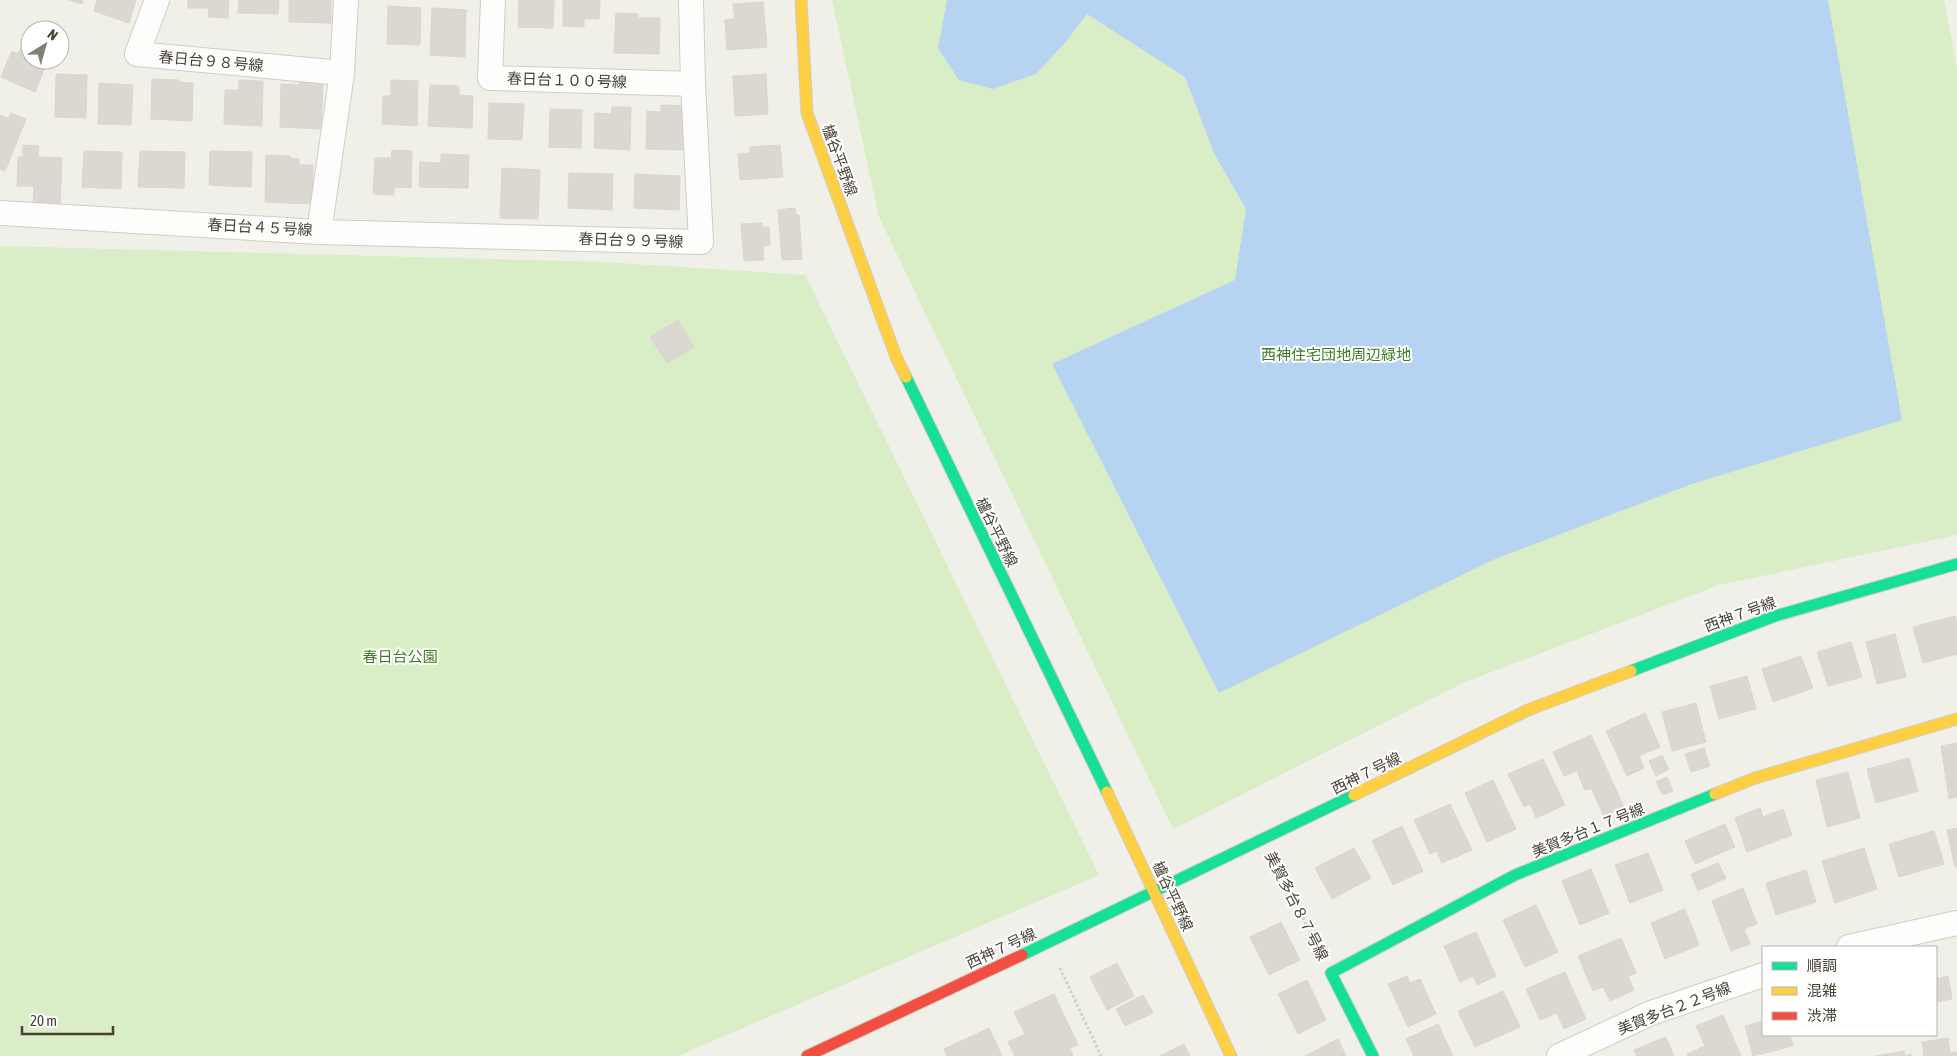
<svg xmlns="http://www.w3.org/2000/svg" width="1957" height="1056" viewBox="0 0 1957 1056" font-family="'Asap Condensed','Noto Sans JP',sans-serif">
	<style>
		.green { fill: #d9edc6 }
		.water { fill: #b6d4f1 }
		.building { fill: #dad8d1; stroke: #d9d6ce }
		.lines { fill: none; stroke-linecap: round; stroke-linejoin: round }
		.street-casing { stroke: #cecdc6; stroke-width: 26 }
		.fast-casing { stroke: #d0cebf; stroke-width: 13 }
		.slow-casing { stroke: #d0cebf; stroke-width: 13 }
		.jam-casing { stroke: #d0cebf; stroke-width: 13 }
		.path { stroke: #d1cfca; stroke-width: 3; stroke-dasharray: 2.5 2.5; stroke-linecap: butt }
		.street { stroke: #fdfdfc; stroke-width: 24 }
		.fast { stroke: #16e098; stroke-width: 11 }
		.slow { stroke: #ffcf43; stroke-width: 11 }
		.jam { stroke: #f24e42; stroke-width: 11 }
		.labels { text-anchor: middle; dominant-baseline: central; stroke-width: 4; stroke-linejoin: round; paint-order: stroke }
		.street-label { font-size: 15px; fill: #474234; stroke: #fff }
		.park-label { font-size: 15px; fill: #3c7d23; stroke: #fff }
	</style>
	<rect width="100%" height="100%" fill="#f0efe8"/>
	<path class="green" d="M832,0H1944L1957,68V535L1719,585L1465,682L1173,829L879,217Z
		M0,246L603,262L805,275L1099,875L678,1056H0Z"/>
	<path class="water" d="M947,0H1828L1902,420L1692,484L1495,559L1219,693L1052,364L1235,280L1246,209L1214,153L1185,77L1087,14L1065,43L1036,74L993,89L959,80L938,48Z"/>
	<path class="building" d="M69,0H83L82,4Z
		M97,0H136L129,23L94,11Z
		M188,0H229L228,18L208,17L209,8H188Z
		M239,0H279L278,14L238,13Z
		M289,0H331V23L289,22Z
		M519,0H554L553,28L518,27Z
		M563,0H600L599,19H584V27L563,26Z
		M763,2L767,47L727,50L725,20L735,19L733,4Z
		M388,6L421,8L420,45L387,44Z
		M432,8L466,10L465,57L430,55Z
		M616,13L638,14V18H660L659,54L614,53Z
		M27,35L30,36V60H48L35,92L1,77L12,51L18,54Z
		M56,74L87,75L86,118L55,117Z
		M766,74L768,114L735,116L733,76Z
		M152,79L179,80V82L193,83L192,121L151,119Z
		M239,80L263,81L262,126L224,124L225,90H239Z
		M391,80L418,81L417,126L382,124L383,96H391Z
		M300,81L323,82L321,129L280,127L281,84L299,85Z
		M99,83L133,85L131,125L98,124Z
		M430,85L459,86V95L473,96L472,128L428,126Z
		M489,103L524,104L522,140L488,139Z
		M661,105L684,106L682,150L646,149L647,111L661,112Z
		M612,107H631L630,150L594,148L595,113L611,114Z
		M550,109L582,110L581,148L549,147Z
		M11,113L26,119L5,171L0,169V115L8,118Z
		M23,145L39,146L38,157L62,158L60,206L33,205L34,186H17L18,157H23Z
		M780,145L783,177L740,180L738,154L750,153V147Z
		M392,150L412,151L411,188L394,187V195L373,194L375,158H391Z
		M84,151L122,152L121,189L82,187Z
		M140,151L185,152L184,188L138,187Z
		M210,151L252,152L251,187L209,185Z
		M441,154L469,155L468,188L419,187L420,162L441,163Z
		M266,155L290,156V158L299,159V165H313L312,204L265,202Z
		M502,168L540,170L538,219L500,218Z
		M569,173L613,174L612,210L568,208Z
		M635,174L680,176L679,210L634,208Z
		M795,208L796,215H799L802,259L782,260L778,210Z
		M762,223V227H769L770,245L763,246L764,260L744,261L741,224Z
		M678,320L694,347L667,363L650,337Z
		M1955,616L1957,624V654L1923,663L1913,627Z
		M1895,634L1906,677L1877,684L1866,642Z
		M1851,642L1862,677L1828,686L1817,652Z
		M1801,656L1813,688L1773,702L1762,669Z
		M1747,676L1756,709L1719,719L1710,686Z
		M1696,703L1706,742L1672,751L1662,712Z
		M1645,713L1660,747L1639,756L1644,768L1627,776L1606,731Z
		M1591,735L1624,807L1604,816L1591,788L1585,790L1577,771L1564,776L1553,752Z
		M1957,743V797L1949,799L1941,746Z
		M1704,748L1710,766L1691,772L1685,754Z
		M1662,755L1669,769L1656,776L1649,761Z
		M1909,758L1918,791L1876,803L1867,769Z
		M1543,759L1565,805L1536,818L1530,804L1524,807L1508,774Z
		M1848,772L1860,818L1827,827L1816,780Z
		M1667,777L1673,791L1663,795L1656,782Z
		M1493,780L1516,829L1487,842L1465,793Z
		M1450,804L1472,850L1442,863L1437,851L1430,854L1414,820Z
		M1760,808L1763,817L1783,809L1792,835L1747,852L1735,818Z
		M1725,824L1735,847L1695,864L1685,841Z
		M1402,826L1423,871L1393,885L1372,841Z
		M1957,828V867H1955L1947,830Z
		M1934,831L1944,864L1899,877L1889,844Z
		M1354,848L1371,878L1332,899L1315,868Z
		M1864,848L1877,889L1835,903L1822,861Z
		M1648,853L1663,890L1630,903L1615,865Z
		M1718,863L1726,878L1698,891L1691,874Z
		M1591,869L1609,913L1580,925L1562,881Z
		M1806,870L1816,902L1776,915L1766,883Z
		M1743,888L1757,924L1744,929L1750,944L1731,951L1712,901Z
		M1536,905L1558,952L1525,967L1503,920Z
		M1685,909L1699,945L1665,959L1651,923Z
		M1281,922L1300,960L1269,975L1250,937Z
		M1476,932L1496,976L1477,985L1473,976L1460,982L1444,946Z
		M1621,938L1636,973L1628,976L1634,990L1610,1001L1603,987L1593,991L1578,956Z
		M1117,963L1134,996L1107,1010L1090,977Z
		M1565,972L1586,1019L1564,1029L1557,1013L1540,1020L1526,989Z
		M1407,976L1410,983L1420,979L1436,1014L1408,1027L1388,984Z
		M1948,976L1952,999L1936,1002V979Z
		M1307,980L1326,1020L1298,1034L1278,994Z
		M1503,991L1520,1027L1475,1047L1458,1011Z
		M1054,994L1078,1045L1070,1048L1073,1056H1015L1008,1042L1025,1034L1014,1012Z
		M1143,995L1153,1013L1125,1026L1116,1009Z
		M1723,1015L1741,1056H1688L1687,1054L1705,1046L1696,1026Z
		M1763,1021V1035H1790L1793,1046L1753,1056L1745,1026Z
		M1438,1024L1453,1056H1414L1406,1039Z
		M989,1028L1002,1056H947L944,1049Z
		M1666,1037L1674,1056H1637L1634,1050Z
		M1948,1038L1950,1053L1957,1052V1056H1924L1922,1042Z
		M1338,1039L1346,1056H1305Z
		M1184,1044L1190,1056H1160Z
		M1904,1051L1905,1056L1911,1054L1912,1056H1876Z"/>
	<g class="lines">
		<defs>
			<path id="street" d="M157,0L137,54L342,73
				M493,0L490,78L693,84
				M0,213L319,232L342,73L346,0
				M319,232L701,242L693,84L691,0
				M1849,947L1957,923
				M1559,1056L1651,1013L1763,975"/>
			<path id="fast" d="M906,377L1107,792
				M1631,671L1775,616L1957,564
				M1022,955L1354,795
				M1373,1056L1331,973L1515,875L1715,794"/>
			<path id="slow" d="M801,0L807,113L896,357L906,377
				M1107,792L1231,1056
				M1715,794L1755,778L1957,719
				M1354,795L1528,710L1631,671"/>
			<path id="jam" d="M807,1056L1022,955"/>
		</defs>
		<use href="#street" class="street-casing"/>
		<use href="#fast" class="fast-casing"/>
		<use href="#slow" class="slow-casing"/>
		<use href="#jam" class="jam-casing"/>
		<path class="path" d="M1276,864L1318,948
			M1060,968L1101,1056"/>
		<use href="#street" class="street"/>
		<use href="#fast" class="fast"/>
		<use href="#slow" class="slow"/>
		<use href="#jam" class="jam"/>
	</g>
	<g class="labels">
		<g class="street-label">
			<text transform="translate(211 61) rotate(5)">春日台９８号線</text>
			<text transform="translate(567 80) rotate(2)">春日台１００号線</text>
			<text transform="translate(840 160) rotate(70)">櫨谷平野線</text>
			<text transform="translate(260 227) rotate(3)">春日台４５号線</text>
			<text transform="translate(631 240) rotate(2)">春日台９９号線</text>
			<text transform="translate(997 532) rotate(64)">櫨谷平野線</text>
			<text transform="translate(1740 614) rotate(-20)">西神７号線</text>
			<text transform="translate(1366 773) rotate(-26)">西神７号線</text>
			<text transform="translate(1588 830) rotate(-22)">美賀多台１７号線</text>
			<text transform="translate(1173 896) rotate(65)">櫨谷平野線</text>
			<text transform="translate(1297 906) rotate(63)">美賀多台８７号線</text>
			<text transform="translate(1001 948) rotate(-25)">西神７号線</text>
			<text transform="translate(1674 1008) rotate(-21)">美賀多台２２号線</text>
		</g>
		<g class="park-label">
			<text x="1336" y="354">西神住宅団地周辺緑地</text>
			<text x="400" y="656">春日台公園</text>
		</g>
	</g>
	<rect x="1762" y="946" width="175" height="90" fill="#ffffff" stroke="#b5b3ae"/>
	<rect x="1772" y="962" width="25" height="8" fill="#16e098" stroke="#b5b3ae"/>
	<text x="1807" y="971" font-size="15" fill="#474234">順調</text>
	<rect x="1772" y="987" width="25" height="8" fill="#ffcf43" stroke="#b5b3ae"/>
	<text x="1807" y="996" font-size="15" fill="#474234">混雑</text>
	<rect x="1772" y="1012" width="25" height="8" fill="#f24e42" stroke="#b5b3ae"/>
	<text x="1807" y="1021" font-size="15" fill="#474234">渋滞</text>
	<g transform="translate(45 45) rotate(37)"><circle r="24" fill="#ffffff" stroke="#b5b3ae"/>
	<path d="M0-4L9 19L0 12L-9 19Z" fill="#827f73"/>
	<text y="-8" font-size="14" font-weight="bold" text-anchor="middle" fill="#474234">N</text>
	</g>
	<path d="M22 1026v8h91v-8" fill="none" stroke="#474234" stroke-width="2.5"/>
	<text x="30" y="1026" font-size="15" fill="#474234" stroke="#ffffff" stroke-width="4" paint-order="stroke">20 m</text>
</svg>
